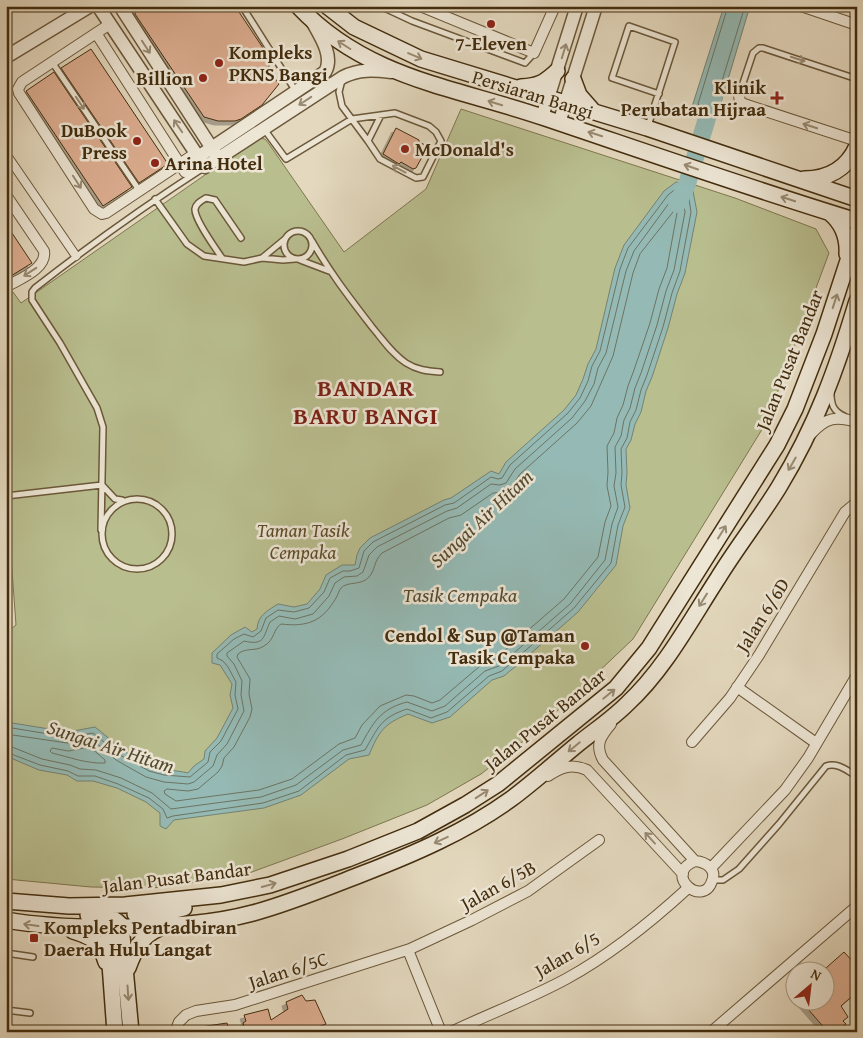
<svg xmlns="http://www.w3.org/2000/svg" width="863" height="1038" viewBox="0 0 863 1038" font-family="'Gentium Book Plus',serif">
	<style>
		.green { fill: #b9be8f; stroke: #7e764e }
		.water { fill: #95bab5; stroke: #748272 }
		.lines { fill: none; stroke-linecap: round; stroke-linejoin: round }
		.shore { stroke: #6c7462; stroke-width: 1 }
		.river { stroke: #95bab5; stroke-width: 18 }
		.building { fill: #dcad90; stroke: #432d0e; filter: url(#shadow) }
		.service-casing { stroke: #6b583a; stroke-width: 8 }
		.pedestrian-casing { stroke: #6b583a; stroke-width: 10 }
		.minor-casing { stroke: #6b583a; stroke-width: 12 }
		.tertiary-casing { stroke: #6b583a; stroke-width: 15 }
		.secondary-casing { stroke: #432d0e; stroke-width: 18 }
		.service { stroke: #ede6d5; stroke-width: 5 }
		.pedestrian { stroke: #ede6d5; stroke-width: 8 }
		.minor { stroke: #ede6d5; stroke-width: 10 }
		.tertiary { stroke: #ede6d5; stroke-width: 12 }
		.secondary { stroke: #ede6d5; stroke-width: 15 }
		.oneway { stroke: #988a72 }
		.poi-dot { fill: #8f2418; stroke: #ede6d5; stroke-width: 2 }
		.labels { text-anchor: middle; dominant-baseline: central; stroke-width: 5; stroke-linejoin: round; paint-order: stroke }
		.poi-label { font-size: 19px; font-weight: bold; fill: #432d0e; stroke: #ede6d5; text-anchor: start }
		.street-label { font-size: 19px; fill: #432d0e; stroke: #ede6d5 }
		.park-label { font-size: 19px; font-style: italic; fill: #5b4a28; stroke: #ede6d5 }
		.water-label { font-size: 20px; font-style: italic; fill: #53492f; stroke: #ede6d5 }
		.district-label { font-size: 24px; font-weight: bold; letter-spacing: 1px; fill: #7a1f14; stroke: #ede6d5 }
	</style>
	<defs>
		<filter id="shadow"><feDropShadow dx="-4" dy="4" stdDeviation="0" flood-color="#0004"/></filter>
	</defs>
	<rect width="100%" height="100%" fill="#e4d9bf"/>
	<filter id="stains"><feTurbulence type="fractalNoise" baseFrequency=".004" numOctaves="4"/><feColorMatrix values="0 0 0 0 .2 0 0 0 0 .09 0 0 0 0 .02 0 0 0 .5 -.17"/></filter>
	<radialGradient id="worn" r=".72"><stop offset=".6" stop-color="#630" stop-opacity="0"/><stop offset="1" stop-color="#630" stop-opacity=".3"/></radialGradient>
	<path class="green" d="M461,109L735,198L816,229L829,253L766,423L633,639L535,732L481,774L427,805L342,839L241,876L153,888L91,887L6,879V633L16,625L6,488V296L13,292L21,303L258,138L265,139L269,144L344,252L426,189Z"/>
	<path class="water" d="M724,6H750L717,116L691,110Z
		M676,182L687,184L693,191L697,212L685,273L677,294L668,328L652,377L646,391L641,412L635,424L631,440L626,449L627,473L626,485L630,508L623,526L616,565L578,612L529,655L504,676L492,680L450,717L432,723L408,714C384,724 379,731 369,755L349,759L301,795L264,808L174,820L166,829L160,826V813L146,802L117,788L93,781H77L67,775L39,770L6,756V722L68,732L95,727C113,741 131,760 153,767C165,771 176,770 188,773L194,766L204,759L205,751L217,738L233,708L230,695L232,684L220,665L212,663V653L231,635L245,627L252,632L257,629C258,615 267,611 278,604L294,607L307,604L320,589L326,575L342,565H355L357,555L360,548L370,538L444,500L451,498L491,471L499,474L506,462L564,410L576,395L583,379L588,364L596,349L615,268L624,245L664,191Z"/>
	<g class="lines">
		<path class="shore" d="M728,6L698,104L700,106L711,109L714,107L745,6
			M675,210L677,213L667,268L659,289L650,323L634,370L628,386L623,405L617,418L614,433L607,446L608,472L607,486L611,506L605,522L598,557L564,599L495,659L480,666L440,700L432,703L414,696L406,695L380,706L362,725L355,738L339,744L292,779L259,790L176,801L165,794L164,791L167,789L188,791L198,789L218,772L222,766L224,758L234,747L250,717L252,709L249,694L250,679L237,657L238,654C246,647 255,652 264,646C275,640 273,629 281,624C307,627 322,622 336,598C338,595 339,590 341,588C347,581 361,586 369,577C376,569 373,562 382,553L449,518L461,515L493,493L503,492L510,489L520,474L577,423L591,406L613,356L633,273L640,254Z
			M6,727L67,737L93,733L120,755L149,771L164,775L190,777L208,762L210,752L221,741L238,709L235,695L236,682L228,667L223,661L217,658V654L234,639L244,634L253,637L261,631L266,618L278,610L294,612L309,608L324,592L330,578L343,571H350L359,568L364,551L373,542L445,505L454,503L491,477L498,479L502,478L510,465L568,413L580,398L588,381L592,366L600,351L620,269L628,248L668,195L678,187L684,189L688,193L691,212L680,271L672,293L663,327L647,375L641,390L636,410L630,422L627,438L621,449L622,473L621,485L625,507L618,525L611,563L574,608L502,671L489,676L447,712L431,718L407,709C380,718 378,728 365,750L346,755L299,791L263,803L173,816L167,818L163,809L149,798L118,784L95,776H78L68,771L40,765L6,752
			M6,734L67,743L92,739L116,760L146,777L164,782L188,784L194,782L213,766L217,755L227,744L244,711L241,695L242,681L234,664L227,656V653L244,641C265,646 263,637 270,622L279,616L295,619L313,614L329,596L335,583L344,577L357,576L363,572L369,555L377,547L447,511L457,508L491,484L500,485L506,483L515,469L572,418L585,401L594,384L598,368L606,353L626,271L634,251L672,199L679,194L682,195L685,212L674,270L666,291L657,325L641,373L635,388L630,408L624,420L621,436L615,447L616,473L614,486L618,507L612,524L605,560L570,604L499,666L485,671L445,706L432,711L407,702C380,709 373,723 361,745L343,750L296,785L261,797L171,809L152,793L121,778L96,770L80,769L70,765L42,759L12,747L6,746
			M90,747L105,760V763C87,764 69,757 52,753L50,751L52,748L68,751Z"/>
		<path class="river" d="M677,204L687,184L715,92"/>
	</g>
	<path class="building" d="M136,6H235L269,57V70L279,84L262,105L241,119L235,121H218L204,117L135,14Z
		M91,49L168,164L139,183L61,68Z
		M54,72L132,187L103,206L26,91Z
		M396,128L419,140V142L425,145L424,148L426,150L416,168L413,169L401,162L399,164L383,154Z
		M6,224L32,263L6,279Z
		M844,952L857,966V992L841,1006L848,1017L843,1021L846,1024L837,1032H828L800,1000H826V968Z
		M302,995L306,1001L315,1000L326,1024L305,1032H246L243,1023L246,1021L244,1015L268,1009L271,1020L288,1009L286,1002Z
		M227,1023L230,1032H200V1027Z"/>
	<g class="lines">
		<defs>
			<path id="service" d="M242,6L295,90
				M380,6L412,21L525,63L534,53
				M52,62L139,190
				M739,95L753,53L759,48H763L857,79
				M648,126C657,98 666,70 675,42L629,26L612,78L659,94
				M264,129L286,159L352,119L395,113L429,126L436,132L441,141L423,177L416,178L380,159L368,141L342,106L339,92L342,80
				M368,141L381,115
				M155,199L187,244L204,256L244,262L262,258L283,260L295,259
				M284 245a14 14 0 1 1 28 0a14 14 0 1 1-28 0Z
				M312,241C331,274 349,297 372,327C383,340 392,354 406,363C417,370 427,371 440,372
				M222,258C216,249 194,219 195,209C196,203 201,201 206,198L215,200L241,238
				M262,258L285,239
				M300,260L329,271
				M831,393C831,404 833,411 844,416
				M102,485L115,499L122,500
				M6,496L102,485
				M102 534a35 35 0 1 1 70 0a35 35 0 1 1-70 0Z
				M101,530L103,427L97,408L60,343L32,300V292L35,288C90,245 146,205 205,167
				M713,880H723L739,869L779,824L826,766C838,762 847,771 857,776
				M6,953L33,957
				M6,1010L30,1013
				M6,1022L7,1010"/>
			<path id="pedestrian" d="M6,154L76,256"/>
			<path id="minor" d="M420,6L534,53L555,6
				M801,6L857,25
				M6,10L12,6
				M110,24L22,82L18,89L19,93L94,209L102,214L106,213L196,153
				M96,33L185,172L201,160
				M739,95L740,102L744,104L857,141
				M6,195L44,251C47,269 19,279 6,287
				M811,434C826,417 836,416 857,422
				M737,687L816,743
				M611,724C600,737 595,745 603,760L695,861C706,862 717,869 712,881C703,909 662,874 695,861
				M692,742L730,698L759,655L845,512L857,502
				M548,776C561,767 572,763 587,770L683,874
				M711,868L785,790L808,758L857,675
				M408,950L441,1032
				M175,1032L179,1022L186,1015L196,1011L235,1005L410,949L472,920L528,891L599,840
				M451,1032C489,1014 529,999 566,979C610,955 651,922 688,888
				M711,1032L857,906"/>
			<path id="tertiary" d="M98,6L205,167L343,77C359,69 373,70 391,72
				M120,6L215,153
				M6,57L90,6
				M542,117L577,6
				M559,123L596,6
				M198,157L325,72C334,57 321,37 313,23"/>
			<path id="secondary" d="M298,6C367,79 455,87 545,118C649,153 752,189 857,221
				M327,6L354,27L421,59L647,128L857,199
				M573,79L579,95L593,111
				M521,87C539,86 544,83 557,71
				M804,179C828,179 847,169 857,146
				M830,213C843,224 848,237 847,254
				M6,901L69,906L125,905L221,895L270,885L348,859L418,831L465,805L498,784L616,688L649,648L777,445L795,409L824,334L857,233
				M135,914L163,913L184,908
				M88,915C101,915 112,915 121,925L131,1032
				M6,920C46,927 86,928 127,927C170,926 212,924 253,913C290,903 326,888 362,874C414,854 465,832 511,799C534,782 556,762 578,744C594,731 612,719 627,704C665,669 690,621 718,578C737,547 760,518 779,487C816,426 837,368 857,301
				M113,920L108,927V937L115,1032
				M73,931C93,937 100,942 106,962
				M128,968C135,949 141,936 160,928"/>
		</defs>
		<use href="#service" class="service-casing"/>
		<use href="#pedestrian" class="pedestrian-casing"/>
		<use href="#minor" class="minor-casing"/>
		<use href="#tertiary" class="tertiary-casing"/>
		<use href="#secondary" class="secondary-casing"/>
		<use href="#service" class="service"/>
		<use href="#pedestrian" class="pedestrian"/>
		<use href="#minor" class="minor"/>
		<use href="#tertiary" class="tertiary"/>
		<use href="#secondary" class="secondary"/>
	</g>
	<defs><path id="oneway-shaft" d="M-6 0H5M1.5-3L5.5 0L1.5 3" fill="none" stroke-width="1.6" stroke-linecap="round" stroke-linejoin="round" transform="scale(1.25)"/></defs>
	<g class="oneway">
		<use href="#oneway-shaft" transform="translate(344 45) rotate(-148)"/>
		<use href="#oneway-shaft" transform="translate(146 47) rotate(57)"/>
		<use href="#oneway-shaft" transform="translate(564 51) rotate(-73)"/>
		<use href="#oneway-shaft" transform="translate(415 56) rotate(23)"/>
		<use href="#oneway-shaft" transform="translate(798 59) rotate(18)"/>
		<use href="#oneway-shaft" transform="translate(305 101) rotate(146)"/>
		<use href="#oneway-shaft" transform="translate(80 103) rotate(56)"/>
		<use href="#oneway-shaft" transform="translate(495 103) rotate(-163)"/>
		<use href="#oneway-shaft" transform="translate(178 126) rotate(-124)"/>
		<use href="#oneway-shaft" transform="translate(810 126) rotate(-162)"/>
		<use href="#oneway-shaft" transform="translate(595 134) rotate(-162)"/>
		<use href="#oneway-shaft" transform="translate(691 167) rotate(-161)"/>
		<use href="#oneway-shaft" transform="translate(399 169) rotate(-152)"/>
		<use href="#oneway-shaft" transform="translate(77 182) rotate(57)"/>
		<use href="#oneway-shaft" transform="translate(788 199) rotate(-162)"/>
		<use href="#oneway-shaft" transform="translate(30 272) rotate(147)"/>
		<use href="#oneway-shaft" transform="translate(835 301) rotate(-72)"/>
		<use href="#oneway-shaft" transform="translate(792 464) rotate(120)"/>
		<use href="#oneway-shaft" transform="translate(722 532) rotate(-58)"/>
		<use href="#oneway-shaft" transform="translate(703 600) rotate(122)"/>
		<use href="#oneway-shaft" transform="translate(609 694) rotate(-39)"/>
		<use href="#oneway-shaft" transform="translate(574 747) rotate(141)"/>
		<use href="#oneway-shaft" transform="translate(482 794) rotate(-33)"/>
		<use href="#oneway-shaft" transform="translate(650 838) rotate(-132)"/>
		<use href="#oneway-shaft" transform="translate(441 840) rotate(155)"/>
		<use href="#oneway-shaft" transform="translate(269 885) rotate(-15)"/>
		<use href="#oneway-shaft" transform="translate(31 925) rotate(-172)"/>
		<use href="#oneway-shaft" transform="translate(128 993) rotate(86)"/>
	</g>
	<g class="poi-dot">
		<circle cx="491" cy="24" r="5"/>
		<circle cx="219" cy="63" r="5"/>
		<circle cx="203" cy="78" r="5"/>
		<path d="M774.5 90.5h5v5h5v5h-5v5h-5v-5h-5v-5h5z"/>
		<circle cx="137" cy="141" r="5"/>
		<circle cx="405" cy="149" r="5"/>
		<circle cx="155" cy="163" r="5"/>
		<circle cx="585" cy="646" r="5"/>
		<rect x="29" y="933" width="10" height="10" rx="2.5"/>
	</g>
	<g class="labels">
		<g class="poi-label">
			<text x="491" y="43" text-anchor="middle">7-Eleven</text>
			<text x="229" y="52">Kompleks<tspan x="229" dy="22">PKNS Bangi</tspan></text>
			<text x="193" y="78" text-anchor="end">Billion</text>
			<text x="766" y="87" text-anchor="end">Klinik<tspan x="766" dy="22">Perubatan Hijraa</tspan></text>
			<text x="127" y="130" text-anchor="end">DuBook<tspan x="127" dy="22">Press</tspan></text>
			<text x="415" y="149">McDonald's</text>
			<text x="165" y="163">Arina Hotel</text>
			<text x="575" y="635" text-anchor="end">Cendol &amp; Sup @Taman<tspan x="575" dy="22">Tasik Cempaka</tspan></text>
			<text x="44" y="927">Kompleks Pentadbiran<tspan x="44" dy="22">Daerah Hulu Langat</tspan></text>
		</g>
		<g class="street-label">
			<text transform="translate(533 94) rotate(17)">Persiaran Bangi</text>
			<text transform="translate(789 360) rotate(-68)">Jalan Pusat Bandar</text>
			<text transform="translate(762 615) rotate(-58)">Jalan 6/6D</text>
			<text transform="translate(545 719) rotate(-39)">Jalan Pusat Bandar</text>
			<text transform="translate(177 877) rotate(-7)">Jalan Pusat Bandar</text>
			<text transform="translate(498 885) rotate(-29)">Jalan 6/5B</text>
			<text transform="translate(567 954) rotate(-30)">Jalan 6/5</text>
			<text transform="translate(288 970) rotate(-18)">Jalan 6/5C</text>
		</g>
		<g class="park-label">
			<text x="303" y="530">Taman Tasik<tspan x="303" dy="22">Cempaka</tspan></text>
		</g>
		<g class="water-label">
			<text transform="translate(481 518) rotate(-43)">Sungai Air Hitam</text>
			<text x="460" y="594">Tasik Cempaka</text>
			<text transform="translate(111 746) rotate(18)">Sungai Air Hitam</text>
		</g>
		<g class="district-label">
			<text x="366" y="387">BANDAR<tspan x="366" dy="28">BARU BANGI</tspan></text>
		</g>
	</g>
	<rect width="863" height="1038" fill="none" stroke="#e4d9bf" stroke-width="25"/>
	<rect x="8" y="8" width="848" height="1023" fill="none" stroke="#432d0e" stroke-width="2.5"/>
	<rect x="12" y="12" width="838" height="1013" fill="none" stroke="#432d0e"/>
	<g transform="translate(810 986) rotate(28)"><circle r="24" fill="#ede6d5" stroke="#a99c85"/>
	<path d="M0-4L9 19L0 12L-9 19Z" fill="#8f2418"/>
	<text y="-8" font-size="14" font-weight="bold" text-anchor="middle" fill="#432d0e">N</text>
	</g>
	<rect width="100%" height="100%" filter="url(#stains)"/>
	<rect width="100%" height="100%" fill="url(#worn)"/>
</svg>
